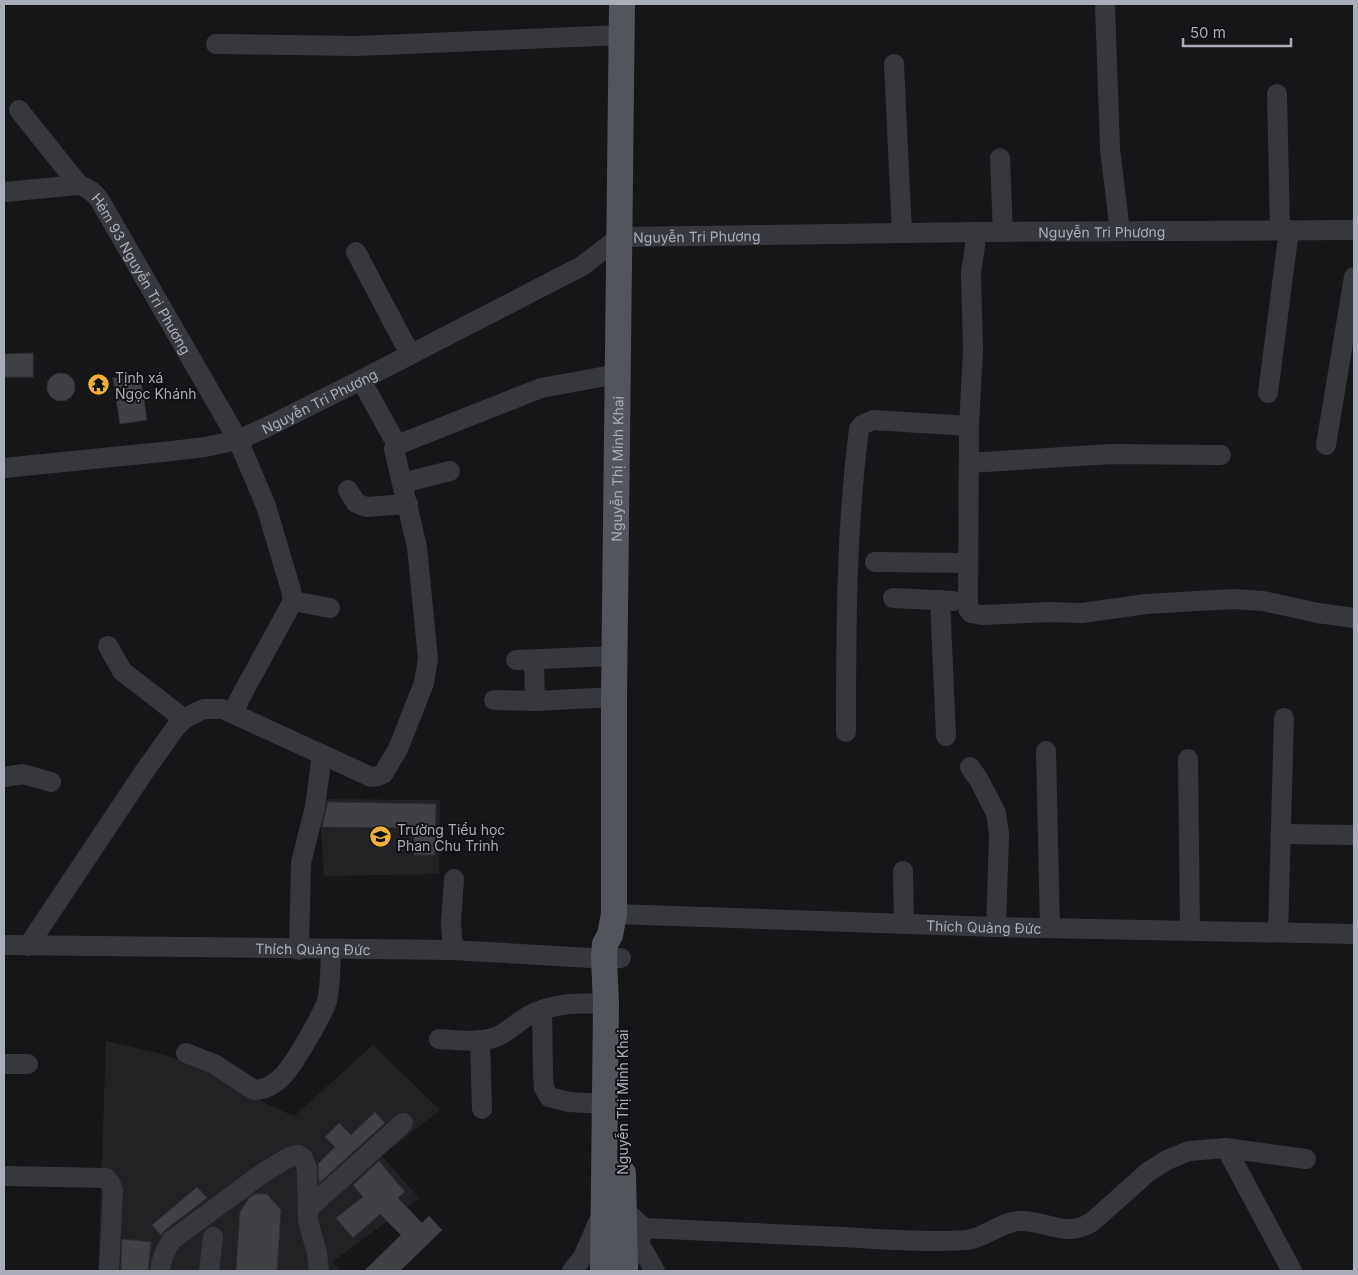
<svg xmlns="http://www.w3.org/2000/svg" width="1358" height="1275" viewBox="0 0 1358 1275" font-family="Inter,sans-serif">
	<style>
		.built { fill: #222225 }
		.building { fill: #404145; stroke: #303034 }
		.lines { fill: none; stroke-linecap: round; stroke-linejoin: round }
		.minor { stroke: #37383d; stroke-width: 20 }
		.major { stroke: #53555c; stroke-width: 26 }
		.labels { text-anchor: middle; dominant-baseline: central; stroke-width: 4; stroke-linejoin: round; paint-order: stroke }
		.street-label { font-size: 14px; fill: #a8adb8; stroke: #111113 }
		.poi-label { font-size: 14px; fill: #a8adb8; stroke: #111113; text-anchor: start }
	</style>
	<rect width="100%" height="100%" fill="#161618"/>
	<path class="built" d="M319,799L440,800L439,874L324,876Z
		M106,1041L162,1054L194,1065L275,1108L294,1116L373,1045L440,1110L382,1156L419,1198L332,1262L341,1271H98Z"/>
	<path class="building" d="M33,353V377H4V354Z
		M47 387a14 14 0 1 1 28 0a14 14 0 1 1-28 0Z
		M140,374L147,420L120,424L113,378Z
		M328,802L436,804L435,855H414V828L322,827Z
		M375,1112L385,1123L319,1183L318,1164L335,1147L325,1137L339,1123L351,1135Z
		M379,1161L405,1192L398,1198L422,1223L429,1216L442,1230L400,1271H364L401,1235L380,1214L353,1238L336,1218L363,1197L353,1185Z
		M197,1187L207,1198L165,1230L161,1235L152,1225Z
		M255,1194H267L281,1210L277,1271H236L240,1212L249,1198Z
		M122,1239L151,1242L148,1271H121Z"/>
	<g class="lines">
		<g class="minor">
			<path d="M1105,4L1110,149L1120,231"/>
			<path d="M216,44L357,46L622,35"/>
			<path d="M894,64L902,233"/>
			<path d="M1277,94L1280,230"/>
			<path d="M19,110L79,185"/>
			<path d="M1000,158L1003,232"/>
			<path id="s1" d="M4,192L79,185C89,188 93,192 99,199L238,440L266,506L291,590L293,601L240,698L233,713"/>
			<path d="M977,232L971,273L973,351L969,426L968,602V609L971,613L982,615L1050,612L1082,613L1146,604L1233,599L1263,601L1318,613L1354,618"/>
			<path d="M356,252L410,354"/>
			<path d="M361,380L397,445"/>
			<path d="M1268,393L1289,230"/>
			<path d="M1326,445L1354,277"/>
			<path d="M969,463L1111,454L1221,455"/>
			<path id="s2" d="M4,468L172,451L205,447L238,440L267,427L361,380L582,266L620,237L977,232L1354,230"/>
			<path d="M402,483L450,471"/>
			<path d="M348,490L356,503L366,507L408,504"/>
			<path d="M875,562L968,563"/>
			<path d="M893,598L953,601"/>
			<path d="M940,600L946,736"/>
			<path d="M293,601L330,608"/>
			<path d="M108,646L122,671L184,719"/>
			<path d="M516,660L614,656"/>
			<path d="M534,661L535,701"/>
			<path d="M494,700L535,701L614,697"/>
			<path d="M846,732C846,631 846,530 859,429L862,425L873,420L969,426"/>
			<path d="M1046,751L1050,928"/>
			<path d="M1188,759L1190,930"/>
			<path d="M970,767L979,780L996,813L999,834L996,927"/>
			<path d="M4,777L23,774L51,782"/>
			<path d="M1281,834L1354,835"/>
			<path d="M903,871L904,924"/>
			<path id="s3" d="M614,914L996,927L1354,934"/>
			<path d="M1278,932L1284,718"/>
			<path id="s4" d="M4,945L453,950L591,958H621"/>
			<path d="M28,946L144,772L176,727L184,719L195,713L204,709H223L371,777L378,776L383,774L398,749L424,683L428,659L417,547L394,449L397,445L541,388L618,374"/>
			<path d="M299,950L301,863L315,807L322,755"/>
			<path d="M453,950L451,922L454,879"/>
			<path d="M542,1010L543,1075L544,1088L549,1097L569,1102L605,1104"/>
			<path d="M439,1039C457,1040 478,1043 496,1037C507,1033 517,1022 528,1016C555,1002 577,1003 606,1004"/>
			<path d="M480,1040L482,1109"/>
			<path d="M186,1053L214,1064L254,1090C282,1090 297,1056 310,1035C316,1024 323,1013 327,1001C331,984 330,967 331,950"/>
			<path d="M4,1064H28"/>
			<path d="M1226,1148L1292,1271"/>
			<path d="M4,1176L106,1178L110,1183L113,1190L109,1271"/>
			<path d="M309,1208L403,1123"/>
			<path d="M639,1243L655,1271"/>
			<path d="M623,1269H625L639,1243L644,1228"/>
			<path d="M160,1271C161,1259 165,1250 172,1240L260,1175L289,1157L298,1155L303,1158L307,1169L308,1221L317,1253L319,1271"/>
			<path d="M209,1271L213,1237"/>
			<path d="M572,1271L583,1257L604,1209H623L644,1228C710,1231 775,1234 841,1237C882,1239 925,1243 966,1240C985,1238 1000,1222 1019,1221C1048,1220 1064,1239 1092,1222L1148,1172L1167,1160L1189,1151L1226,1148L1306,1159"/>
		</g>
		<g class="major">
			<path d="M623,1173L625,1271"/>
			<path id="s5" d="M603,1271L606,1004L604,957L605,944L610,935L614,914V697L622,4"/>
		</g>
	</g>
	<defs>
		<symbol id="temple-disc" viewBox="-11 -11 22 22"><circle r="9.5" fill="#f2b134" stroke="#111113"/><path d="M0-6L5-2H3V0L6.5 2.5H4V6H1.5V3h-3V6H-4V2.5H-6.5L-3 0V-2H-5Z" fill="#111"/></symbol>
		<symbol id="school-disc" viewBox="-11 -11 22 22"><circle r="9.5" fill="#f2b134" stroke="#111113"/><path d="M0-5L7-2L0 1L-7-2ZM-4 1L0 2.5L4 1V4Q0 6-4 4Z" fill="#111"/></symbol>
	</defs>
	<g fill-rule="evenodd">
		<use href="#temple-disc" x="86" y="372" width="25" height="25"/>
		<use href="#school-disc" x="368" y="824" width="25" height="25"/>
	</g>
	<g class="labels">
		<g class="street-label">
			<text stroke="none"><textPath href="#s2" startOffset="1151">Nguyễn Tri Phương</textPath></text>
			<text stroke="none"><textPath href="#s2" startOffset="746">Nguyễn Tri Phương</textPath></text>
			<text stroke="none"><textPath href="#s1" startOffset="186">Hẻm 93 Nguyễn Tri Phương</textPath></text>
			<text stroke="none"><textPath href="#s2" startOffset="326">Nguyễn Tri Phương</textPath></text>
			<text stroke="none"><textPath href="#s5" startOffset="804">Nguyễn Thị Minh Khai</textPath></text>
			<text stroke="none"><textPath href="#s3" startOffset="370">Thích Quảng Đức</textPath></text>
			<text stroke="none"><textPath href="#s4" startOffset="309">Thích Quảng Đức</textPath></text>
			<text transform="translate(622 1102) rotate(-90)">Nguyễn Thị Minh Khai</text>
		</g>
		<g class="poi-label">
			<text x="115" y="377">Tịnh xá<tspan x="115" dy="16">Ngọc Khánh</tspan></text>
			<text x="397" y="829">Trường Tiểu học<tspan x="397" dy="16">Phan Chu Trinh</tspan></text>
		</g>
	</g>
	<rect width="1358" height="1275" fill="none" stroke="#a8adb8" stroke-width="10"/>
	<path d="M1183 38v8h108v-8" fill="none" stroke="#a8adb8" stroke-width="2.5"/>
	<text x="1190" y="38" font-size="15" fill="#a8adb8" stroke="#111113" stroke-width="4" paint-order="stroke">50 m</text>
</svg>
